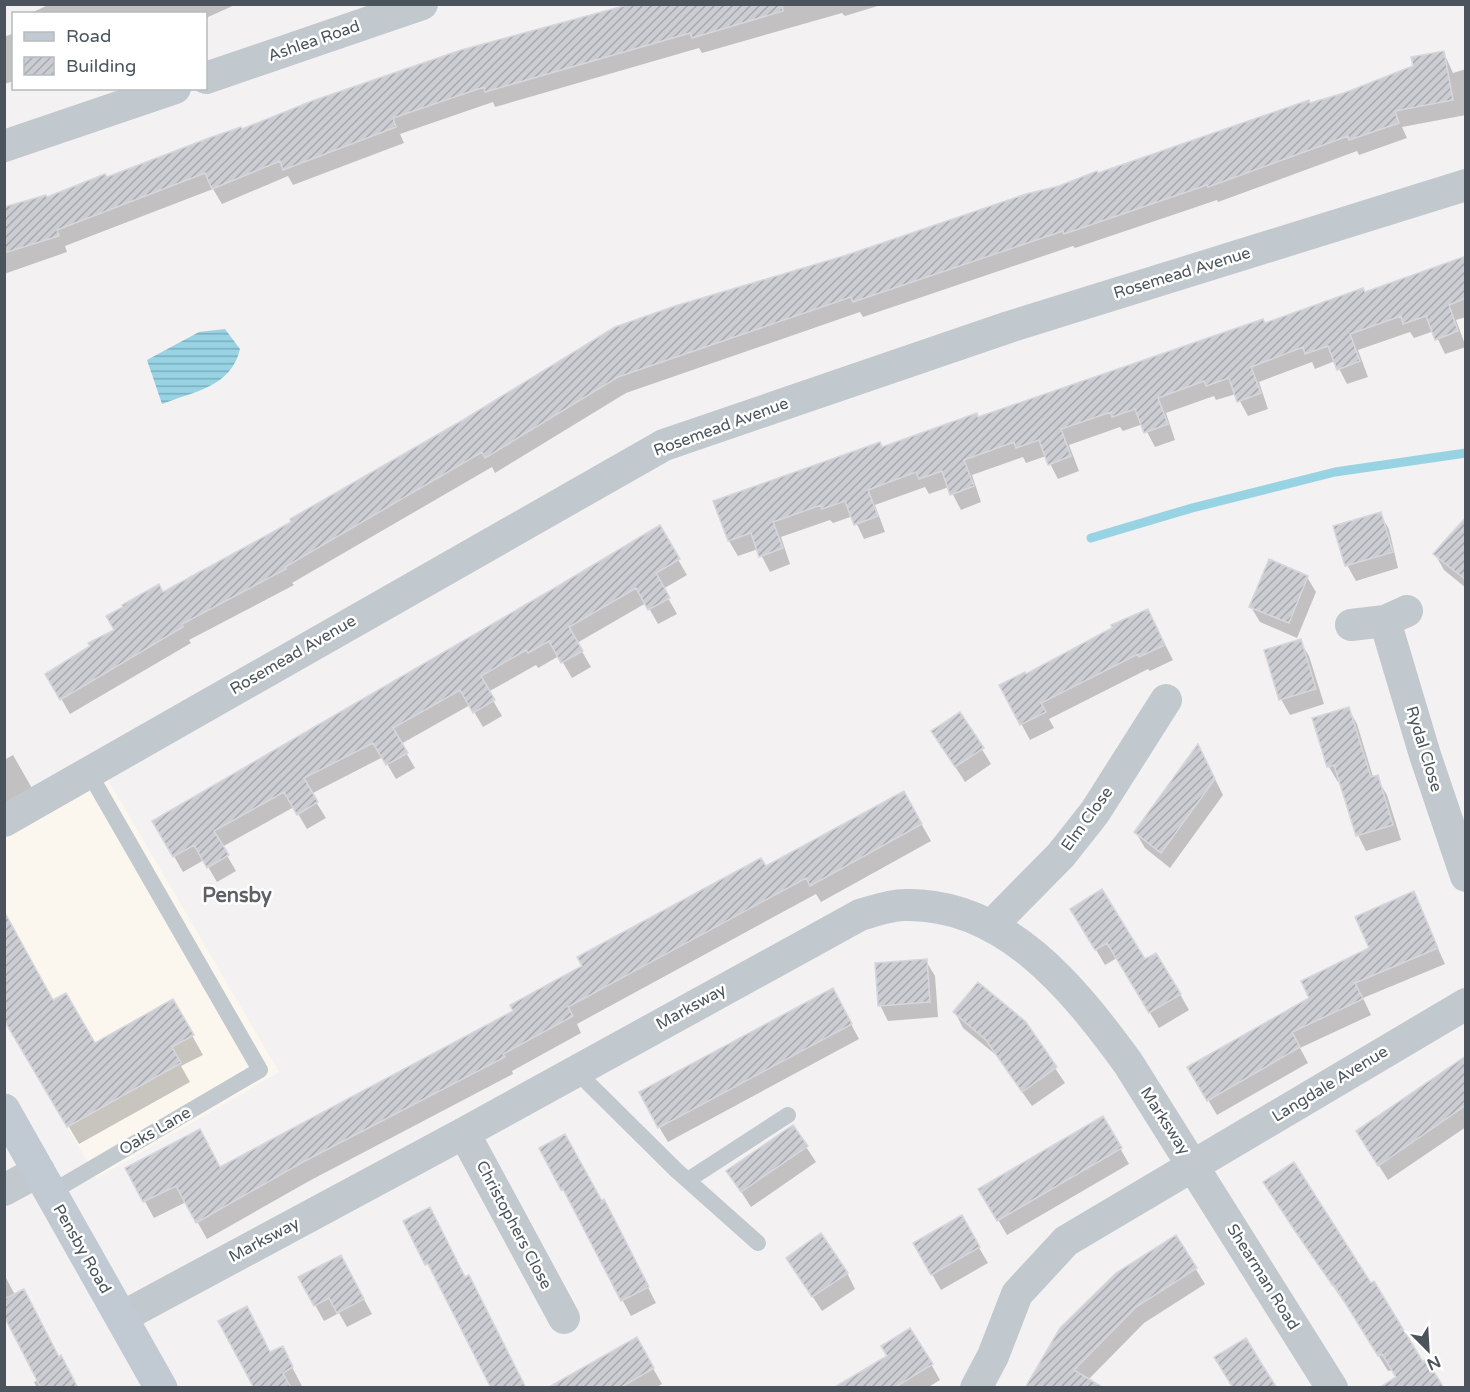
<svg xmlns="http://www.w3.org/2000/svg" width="1470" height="1392" viewBox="0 0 1470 1392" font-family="'Varela Round',sans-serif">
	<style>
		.commercial { fill: #fbf7ee }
		.water { fill: url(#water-rules) }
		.shadow { fill: #0003 }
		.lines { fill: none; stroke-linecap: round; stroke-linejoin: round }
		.stream { stroke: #97d3e3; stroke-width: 9 }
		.building { fill: url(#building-hatch); stroke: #d6d7dc; stroke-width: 1.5 }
		.lane { stroke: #c1c8ce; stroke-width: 16 }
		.street { stroke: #c1c8ce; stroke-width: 32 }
		.secondary { stroke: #c1c9d2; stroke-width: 33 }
		.labels { text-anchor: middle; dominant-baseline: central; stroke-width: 5; stroke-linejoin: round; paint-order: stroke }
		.street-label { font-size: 16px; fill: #4b545c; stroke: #fff }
		.quarter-label { font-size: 20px; font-weight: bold; fill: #5e6165; stroke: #fff }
	</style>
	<defs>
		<pattern id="water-rules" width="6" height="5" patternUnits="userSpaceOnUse" patternTransform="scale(1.5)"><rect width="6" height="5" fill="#97d3e3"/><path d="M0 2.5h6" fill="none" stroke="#7daebb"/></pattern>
		<pattern id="building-hatch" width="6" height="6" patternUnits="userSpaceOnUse" patternTransform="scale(1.5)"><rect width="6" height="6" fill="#cccdd3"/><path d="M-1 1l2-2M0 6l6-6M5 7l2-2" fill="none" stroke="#a8a9ae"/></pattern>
	</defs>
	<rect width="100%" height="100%" fill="#f3f1f1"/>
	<path class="commercial" d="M107,778L279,1072L97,1178L5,1020L4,838Z"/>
	<path class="water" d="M225,329L240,349C231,387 195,391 162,404L147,360L199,332Z"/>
	<path class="shadow" d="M50,4H237L206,18V14H29Z
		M635,4H884L845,16L842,13L702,53L699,48L495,107L493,102L400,134L404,143L293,185L288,176L222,204L213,189L65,246L67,252L4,274V210L46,199L242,131Z
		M14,33V81L4,84V37Z
		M1444,53L1453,73L1466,69V115L1402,127L1407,138L1359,155L1357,151L1218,202L1217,200L1075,248L1073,246L863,317L860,312L626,393L495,473L492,467L292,583L294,585L189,640L191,643L70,714L47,674L116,630L162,594L848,256L1345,94Z
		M1466,256V317L1456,320L1466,347L1445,354L1434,331L1414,338L1410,332L1358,350L1368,377L1347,384L1335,361L1315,369L1312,362L1259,382L1268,409L1248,416L1236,394L1216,400L1214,396L1166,413L1175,440L1155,447L1143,424L1123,431L1120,427L1069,445L1079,471L1058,479L1046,456L1026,463L1023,457L972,475L981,502L961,510L949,487L929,494L925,487L875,505L885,532L864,539L853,516L833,523L830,520L781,537L790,564L770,572L758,549L738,556L729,541L715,502L978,418L1073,384L1075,387L1365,294Z
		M1380,514L1389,529L1398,568L1356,581L1347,565Z
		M1466,519V588L1444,570L1435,554Z
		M659,527L687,575L663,589L677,614L658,624L646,603L577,643L591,667L572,678L559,656L538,668L536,665L488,692L502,716L483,727L470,705L401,744L415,768L396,779L383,757L311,794L326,818L307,829L294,807L222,847L236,871L217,882L204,860L183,872L154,821L559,588Z
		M1307,577L1316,592L1297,638L1260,622L1251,607Z
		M1148,611L1173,660L1150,671L1148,669L1049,719L1054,728L1030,740L1001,686L1026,676Z
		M1300,641L1309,656L1324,704L1290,715L1281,699Z
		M1348,708L1357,724L1374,780H1378L1387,795L1401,840L1366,851L1358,835L1341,781L1338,782L1329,767L1314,719Z
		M960,714L991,764L965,782L933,732Z
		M13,755L33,790L4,807V760Z
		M1206,761L1223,795L1170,868L1145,848L1136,833Z
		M904,793L931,841L821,902L816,894L577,1024L581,1033L512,1071L513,1074L311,1180L207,1239L186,1202L154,1218L127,1169H220L515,1011L765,868Z
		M1413,893L1445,964L1363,998L1371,1015L1300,1048L1308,1063L1217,1115L1189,1068L1311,998L1371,949Z
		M1072,909L1144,961L1180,994L1189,1010L1159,1028L1117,958L1105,965Z
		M926,961L935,976L938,1017L888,1021L880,1005Z
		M173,1001L203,1055L181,1066L190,1082L79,1144L4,1017L53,1002L94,1045Z
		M841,1005L859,1039L668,1142L659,1127Z
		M955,1012L1025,1023L1065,1083L1032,1106L996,1055L963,1028Z
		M1466,1074V1127L1388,1180L1367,1147Z
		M1103,1118L1129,1164L1007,1235L980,1189Z
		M793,1127L816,1162L751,1207L728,1171Z
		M541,1149L602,1202L612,1217L656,1303L631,1316Z
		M1274,1197L1422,1364L1388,1371L1344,1299L1343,1301Z
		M961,1217L988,1263L941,1290L915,1244Z
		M1176,1237L1205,1284L1144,1323L1084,1384L1027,1388Z
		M788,1259L847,1273L855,1289L822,1311Z
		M349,1272L372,1314L347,1327L339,1313L324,1321L300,1278Z
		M4,1274L15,1295L32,1306L76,1388H37L34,1382L39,1380L4,1312Z
		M247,1308L271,1353L282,1348L303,1388H256Z
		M636,1339L662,1384L655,1388H550Z
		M931,1364L940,1380L927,1388H837Z"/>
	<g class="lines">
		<path class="stream" d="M1091,538L1192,508L1335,472L1466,453"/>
	</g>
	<path class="building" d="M631,4H782L783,11L692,38L690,33L485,92L484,87L393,118L396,127L283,170L280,161L212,189L205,173L57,230L59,236L4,253V207L46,195L47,197L105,174L107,177L209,138L241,127L242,129L312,101L461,50Z
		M1444,51L1453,100L1395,111L1399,123L1349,140L1348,136L1208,187L1207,185L1064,234L1063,231L853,302L851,297L618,377L485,458L482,452L285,567L286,569L182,624L183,627L60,700L45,674L90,646L88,643L114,630L106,616L123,607L122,605L159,584L163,592L291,522L290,519L463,420L615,327L675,306L847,255L1026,194L1059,186L1097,171L1098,173L1309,100L1310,103L1344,93L1413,66L1411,57Z
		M1466,256V298L1449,305L1458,331L1435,340L1426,316L1403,324L1401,316L1350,334L1360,361L1337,370L1328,346L1305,354L1303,347L1251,367L1261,393L1237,402L1229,378L1206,386L1204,381L1158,398L1168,424L1144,433L1135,409L1112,417L1111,412L1061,429L1071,456L1048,465L1039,440L1016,448L1014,442L964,460L974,486L950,495L942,471L919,479L916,472L868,490L878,516L854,525L845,501L822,509L821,505L773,522L783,548L759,557L751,533L728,541L713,501L880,442L882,447L977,413L978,417L1263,319L1265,323L1363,288L1365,292Z
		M1381,512L1393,552L1345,566L1333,526Z
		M1466,517V580L1433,554Z
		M660,525L680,559L656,573L670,598L648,610L636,588L569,627L583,651L561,663L549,641L528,653L526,650L481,676L495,700L473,713L460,690L393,728L408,753L386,765L373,743L304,778L318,802L297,815L284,792L214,831L229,855L207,868L194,845L173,857L152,821L558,586Z
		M1269,559L1308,576L1289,623L1249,607Z
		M1148,609L1165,645L1139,657L1138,654L1041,703L1046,712L1020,725L999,685L1025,672L1026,674L1112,628L1111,625Z
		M1301,639L1316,689L1279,700L1264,650Z
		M1349,707L1371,777L1378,775L1393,825L1356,836L1334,765L1327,767L1312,718Z
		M960,712L984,748L955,767L931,731Z
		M1198,744L1215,779L1161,853L1134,832Z
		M904,791L922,824L810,886L806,878L568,1007L573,1016L503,1054L505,1057L301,1163L196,1223L176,1186L143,1202L125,1168L200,1129L220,1167L513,1011L510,1005L582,966L577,957L761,858L766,866Z
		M1102,889L1145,959L1156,953L1181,994L1149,1013L1107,943L1095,950L1070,909Z
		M1414,891L1438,948L1355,983L1363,999L1292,1032L1300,1047L1207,1101L1187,1067L1309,998L1301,981L1369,948L1355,917Z
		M4,911L53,1000L66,993L95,1043L173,999L194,1035L172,1047L181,1063L67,1127L4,1020Z
		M927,959L930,1002L878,1006L875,963Z
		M978,982L1026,1022L1057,1067L1022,1092L986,1040L953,1012Z
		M833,988L852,1024L658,1128L639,1092Z
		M1466,1056V1105L1378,1166L1356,1131Z
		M1103,1116L1122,1148L997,1221L978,1189Z
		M793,1125L808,1146L741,1192L726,1171Z
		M565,1134L602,1201L604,1199L649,1287L621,1301L563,1189L561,1190L539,1148Z
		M1294,1162L1371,1283L1374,1281L1423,1362L1426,1359L1444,1388H1379L1396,1377L1382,1354L1378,1356L1334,1285L1333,1286L1295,1231L1263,1182Z
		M430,1207L465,1277L469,1275L526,1388H491L428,1264L425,1265L403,1221Z
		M962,1215L980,1247L931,1275L913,1243Z
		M821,1233L848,1273L812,1297L786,1258Z
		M1176,1235L1197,1268L1136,1307L1074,1370L1104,1388H1025L1060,1328L1116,1273Z
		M341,1255L364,1299L337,1313L329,1298L314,1306L298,1277Z
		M24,1289L59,1357L61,1355L78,1388H41L4,1316V1299Z
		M247,1306L270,1352L283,1346L293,1367L283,1373L291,1388H254L218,1321Z
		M910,1328L933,1364L894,1388H833L887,1356L881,1346Z
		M637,1337L654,1368L620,1388H547Z
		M1246,1338L1263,1366L1277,1388H1233L1214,1357Z"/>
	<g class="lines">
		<path class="lane" d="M576,1071L676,1170L758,1243
			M688,1180L788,1115
			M50,1193L260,1070L88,771"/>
		<path class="street" d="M206,78L422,4
			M4,146L175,88
			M1385,621L1425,755L1466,876
			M1351,625L1385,621L1407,611
			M4,821L664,445L1009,327L1466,185
			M993,924L1061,855L1095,812L1166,700
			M464,1133L564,1318
			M4,1190L39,1171
			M122,1317L464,1133L860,915C874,911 890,905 904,905C1005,902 1074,989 1128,1063L1332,1388
			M976,1388L993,1356L1017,1294L1066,1241L1466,1004"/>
		<path class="secondary" d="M4,1110L161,1388"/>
	</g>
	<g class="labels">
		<g class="street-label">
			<text transform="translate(314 41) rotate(-19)">Ashlea Road</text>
			<text transform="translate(1182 273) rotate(-17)">Rosemead Avenue</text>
			<text transform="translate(721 427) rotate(-20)">Rosemead Avenue</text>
			<text transform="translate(293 655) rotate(-30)">Rosemead Avenue</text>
			<text transform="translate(1424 749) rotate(73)">Rydal Close</text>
			<text transform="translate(1087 819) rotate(-54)">Elm Close</text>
			<text transform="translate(691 1007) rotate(-29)">Marksway</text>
			<text transform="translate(1330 1084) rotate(-31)">Langdale Avenue</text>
			<text transform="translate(1165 1121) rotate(57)">Marksway</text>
			<text transform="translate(155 1131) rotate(-30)">Oaks Lane</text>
			<text transform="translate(514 1225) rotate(62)">Christophers Close</text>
			<text transform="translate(264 1240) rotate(-28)">Marksway</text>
			<text transform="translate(82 1249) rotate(60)">Pensby Road</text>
			<text transform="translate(1263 1277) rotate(58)">Shearman Road</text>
		</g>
		<g class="quarter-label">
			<text x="237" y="896">Pensby</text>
		</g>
	</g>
	<rect width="1470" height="1392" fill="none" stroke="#4b545c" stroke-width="12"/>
	<rect x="12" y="12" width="195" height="78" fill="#ffffff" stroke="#b7bbbe" stroke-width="1.5"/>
	<rect x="24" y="32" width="30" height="9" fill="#c1c9d2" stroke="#b7bbbe" stroke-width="1.5"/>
	<text x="66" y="42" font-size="18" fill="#4b545c">Road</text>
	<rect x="24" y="57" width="30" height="18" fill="url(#building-hatch)" stroke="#b7bbbe" stroke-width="1.5"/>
	<text x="66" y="72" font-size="18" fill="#4b545c">Building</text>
	<g transform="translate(1428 1350) rotate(156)" stroke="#ffffff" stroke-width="4.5" paint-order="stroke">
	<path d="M0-4.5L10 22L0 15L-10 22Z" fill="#4b545c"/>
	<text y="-9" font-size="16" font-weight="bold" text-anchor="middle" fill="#4b545c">N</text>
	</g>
</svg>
